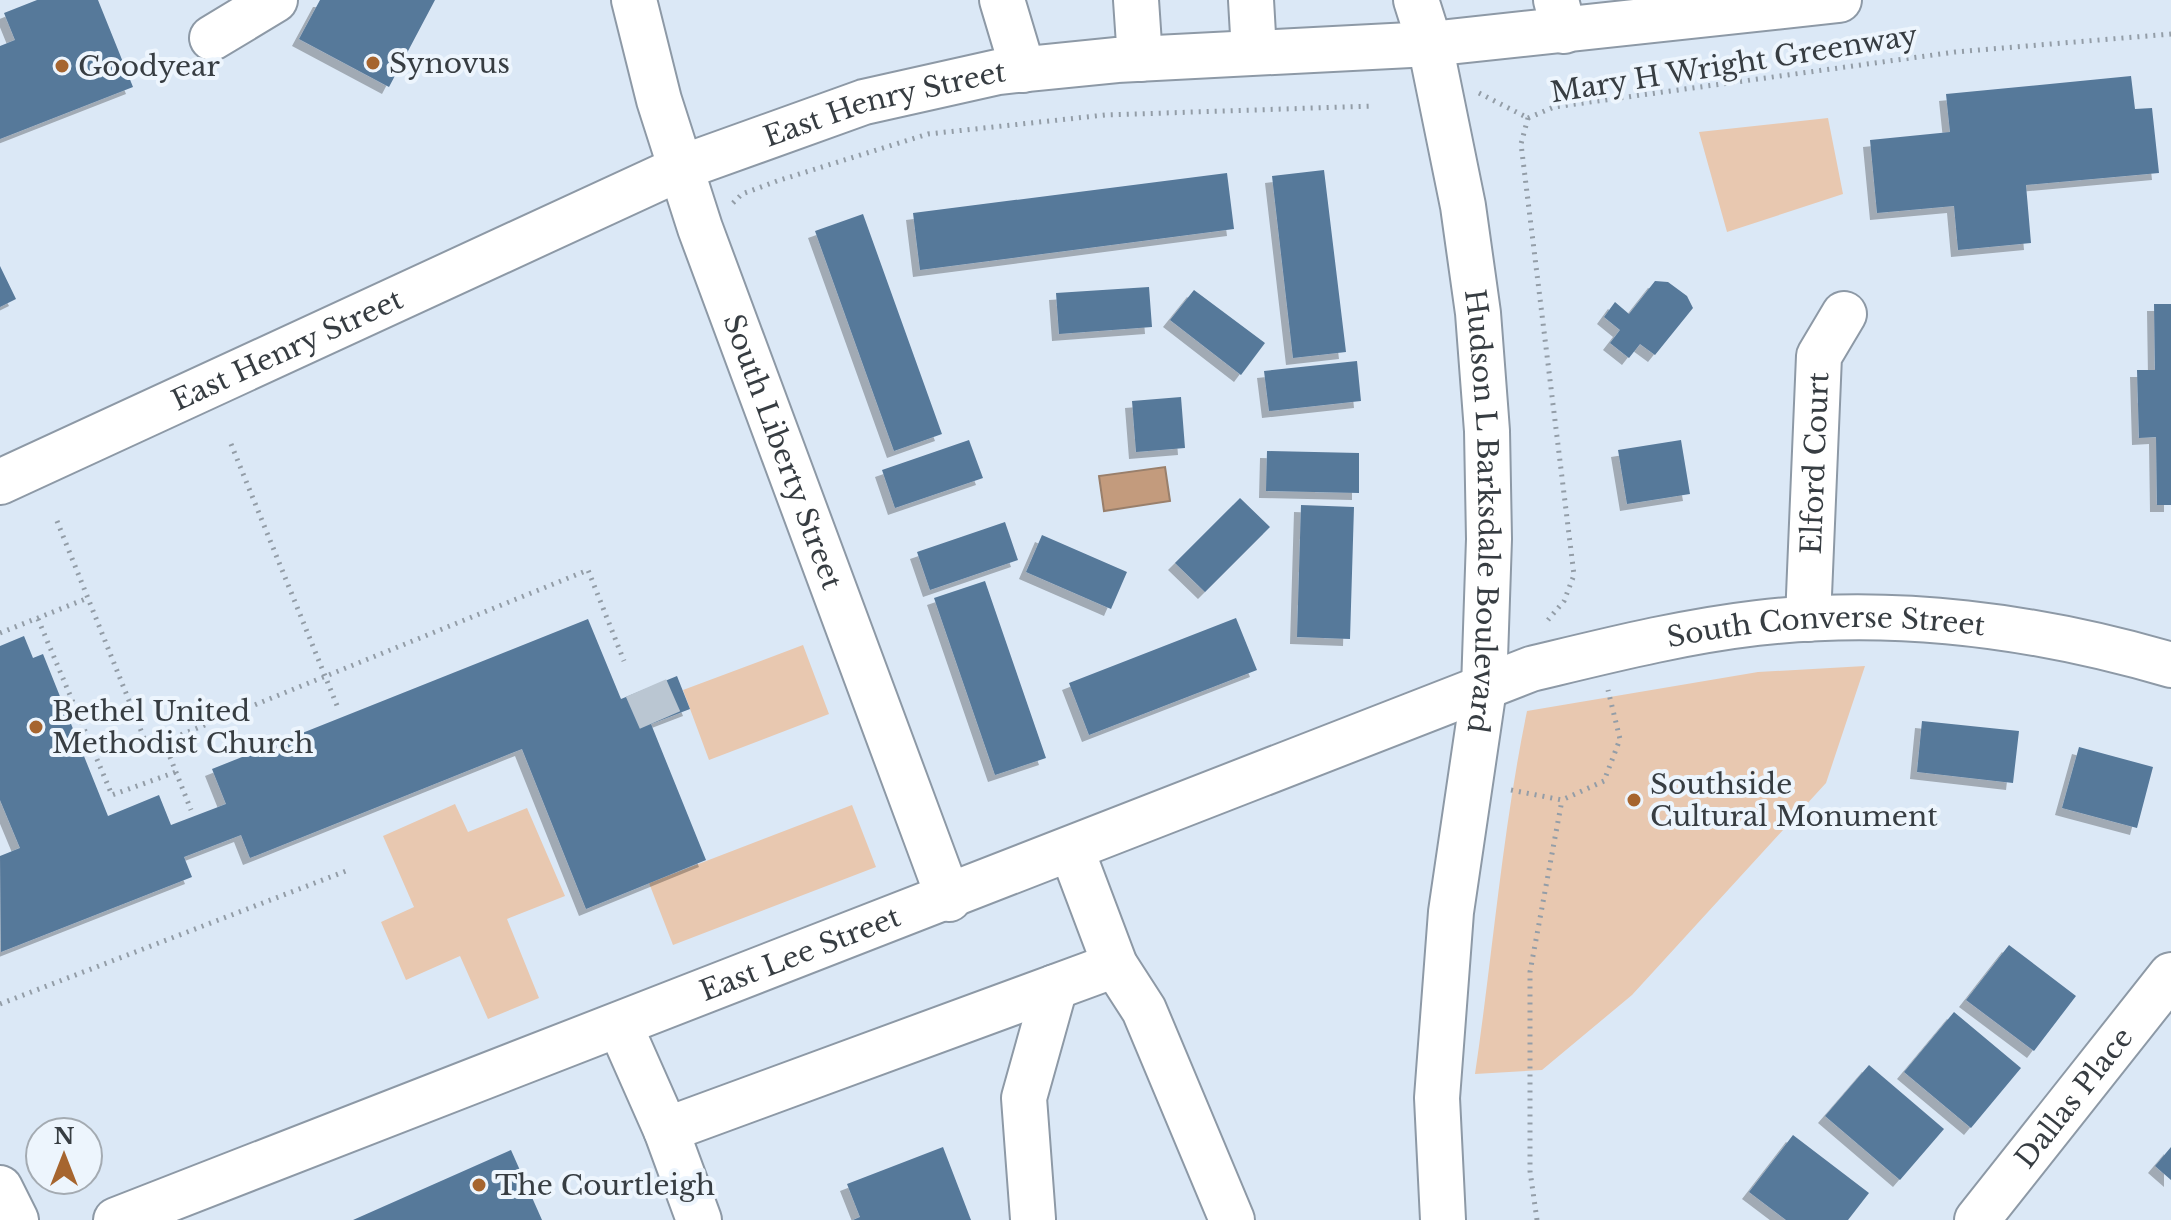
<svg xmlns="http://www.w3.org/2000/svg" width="2171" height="1220" viewBox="0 0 2171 1220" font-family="'Libre Baskerville',serif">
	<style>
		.green { fill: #e8c8b0 }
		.water { fill: #c39b7d; stroke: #997f6b; stroke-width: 2 }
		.building { fill: #57799a; filter: url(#shadow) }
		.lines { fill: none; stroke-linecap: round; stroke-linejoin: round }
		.minor-tunnel { stroke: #bac6d2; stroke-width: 44; stroke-dasharray: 44 22; stroke-linecap: butt }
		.minor-casing { stroke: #8d99a6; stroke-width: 48 }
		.major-casing { stroke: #8d99a6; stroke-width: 48 }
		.path { stroke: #939da7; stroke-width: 5; stroke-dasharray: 2 6; stroke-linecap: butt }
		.minor { stroke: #fff; stroke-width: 44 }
		.major { stroke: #fff; stroke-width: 44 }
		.poi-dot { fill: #a6652f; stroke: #edf5fd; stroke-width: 3 }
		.labels { text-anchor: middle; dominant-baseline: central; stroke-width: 8; stroke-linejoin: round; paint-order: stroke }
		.poi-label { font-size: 28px; fill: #373d42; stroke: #edf5fd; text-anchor: start }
		.street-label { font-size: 28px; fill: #373d42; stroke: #edf5fd }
	</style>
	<defs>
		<filter id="shadow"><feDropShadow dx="-7" dy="7" stdDeviation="0" flood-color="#0004"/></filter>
	</defs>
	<rect width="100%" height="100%" fill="#dbe8f6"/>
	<path class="green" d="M1828,118L1843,194L1727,232L1699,132Z
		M803,645L829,714L709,760L683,690Z
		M1865,666L1826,783L1632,995L1542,1070L1475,1074C1493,952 1502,833 1527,711L1758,672Z
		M455,804L468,832L527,808L565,896L507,919L539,998L488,1019L460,956L406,980L381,922L414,907L383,836Z
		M852,805L876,867L673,945L649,883Z"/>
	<path class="water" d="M1165,467L1170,501L1104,511L1099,476Z"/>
	<path class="building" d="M37,0H98L133,87L0,139V46L15,40L4,13Z
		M320,0H435L389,87L299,39Z
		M2131,76L2135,109L2152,108L2159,173L2026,185L2031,243L1958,250L1954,206L1877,213L1870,140L1950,132L1946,94Z
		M1324,170L1346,352L1293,358L1272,176Z
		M1227,173L1234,229L920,270L913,213Z
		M863,214L942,434L894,451L815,231Z
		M0,266L16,299L0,307Z
		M1655,281L1668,282L1687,296L1693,308L1655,355L1640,344L1629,358L1610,343L1620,330L1604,317L1615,302L1629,314Z
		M1149,287L1152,327L1059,334L1056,293Z
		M1194,290L1265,343L1241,375L1170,320Z
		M2154,304H2171V505H2157L2156,437L2139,438L2137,370H2155Z
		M1357,361L1361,401L1269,411L1264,371Z
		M1181,397L1185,448L1136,452L1132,401Z
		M969,440L983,478L895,508L882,470Z
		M1681,440L1690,494L1627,504L1618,450Z
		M1267,451L1359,453V493L1266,491Z
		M1240,498L1270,527L1205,592L1175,563Z
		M1301,505L1354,507L1350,639L1297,637Z
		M1005,522L1018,560L930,590L917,552Z
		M1042,535L1127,572L1111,609L1026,572Z
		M985,581L1046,758L995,775L934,598Z
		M1236,618L1257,670L1089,735L1069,683Z
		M588,619L621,699L677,676L690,709L651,724L706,860L586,909L522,749L250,858L241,835L184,857L192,877L1,952L0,856L20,848L0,800V646L24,636L33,658L43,654L108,816L159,795L171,825L226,804L212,769Z
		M1922,721L2019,731L2013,783L1917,772Z
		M2079,747L2153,767L2137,828L2062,808Z
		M2009,945L2076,996L2034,1051L1966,1000Z
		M1954,1012L2021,1068L1971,1128L1904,1072Z
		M1869,1065L1944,1129L1900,1180L1825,1116Z
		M1793,1135L1869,1193L1848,1220H1786L1749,1192Z
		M943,1147L971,1220H853L860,1217L847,1184Z
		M2171,1147V1180L2155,1166Z
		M511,1150L542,1220H353Z"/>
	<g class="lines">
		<path class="minor-tunnel" d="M646,688L660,720"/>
		<defs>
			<g id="minor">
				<path id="s1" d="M634,0L659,100L700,228L949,899"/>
				<path d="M1002,0L1023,70"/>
				<path d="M1136,0L1140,59"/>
				<path d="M1251,0L1254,52"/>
				<path id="s2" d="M1416,0L1430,44L1463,206L1478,313L1487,431L1489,539L1484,688L1451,912L1437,1098L1443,1220"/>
				<path d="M1556,0L1564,31"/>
				<path d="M212,38L275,0"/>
				<path id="s3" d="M1808,619L1819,356L1844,314"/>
				<path d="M1072,851L1115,965L1144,1010L1232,1220"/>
				<path d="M620,1026L666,1130L1115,965"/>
				<path d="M666,1130L699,1220"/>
				<path d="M1033,1219L1024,1098L1055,987"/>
				<path id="s4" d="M116,1220L1531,669C1606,651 1680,632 1757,623C1895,607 2038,626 2171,665"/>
				<path id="s5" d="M1977,1220L2171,975"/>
			</g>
			<g id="major">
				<path id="s6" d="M0,482L683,167L864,102L998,72L1117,60L1430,44L1839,0"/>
				<path d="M0,1188L16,1220"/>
			</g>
		</defs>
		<use href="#minor" class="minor-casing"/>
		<use href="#major" class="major-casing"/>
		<path class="path" d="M1479,93L1528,118
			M1528,118L1554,107L1955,52L2171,34
			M1528,118L1521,144L1574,575L1564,601L1548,620
			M733,203L742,194L777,181L928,134L1105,115L1373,106
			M231,444L338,708
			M57,521L148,748L588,570L624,661
			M38,619L112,795L176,772
			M0,633L88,598
			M164,742L191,810
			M1511,790L1562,800L1604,781L1620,739L1608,690
			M0,1004L346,871
			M1537,1220L1530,1171V972L1562,800"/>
		<use href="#minor" class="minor"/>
		<use href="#major" class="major"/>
	</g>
	<g class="poi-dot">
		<circle cx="373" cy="63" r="8"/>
		<circle cx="62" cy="66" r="8"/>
		<circle cx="36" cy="727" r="8"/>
		<circle cx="1634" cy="800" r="8"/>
		<circle cx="479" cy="1185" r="8"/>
	</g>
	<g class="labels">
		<g class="poi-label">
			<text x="389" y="63">Synovus</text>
			<text x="78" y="66">Goodyear</text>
			<text x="52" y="711">Bethel United<tspan x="52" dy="32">Methodist Church</tspan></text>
			<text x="1650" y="784">Southside<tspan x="1650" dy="32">Cultural Monument</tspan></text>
			<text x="495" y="1185">The Courtleigh</text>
		</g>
		<g class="street-label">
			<text transform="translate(1734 64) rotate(-9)">Mary H Wright Greenway</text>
			<text stroke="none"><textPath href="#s6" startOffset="964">East Henry Street</textPath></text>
			<text stroke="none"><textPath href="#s6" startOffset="316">East Henry Street</textPath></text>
			<text stroke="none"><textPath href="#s1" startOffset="476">South Liberty Street</textPath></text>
			<text stroke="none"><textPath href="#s3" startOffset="156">Elford Court</textPath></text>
			<text stroke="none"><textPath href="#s2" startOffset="518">Hudson L Barksdale Boulevard</textPath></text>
			<text stroke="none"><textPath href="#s4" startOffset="1818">South Converse Street</textPath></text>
			<text stroke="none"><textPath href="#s4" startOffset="734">East Lee Street</textPath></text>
			<text stroke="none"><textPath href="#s5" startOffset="156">Dallas Place</textPath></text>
		</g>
	</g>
	<g transform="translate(64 1156)"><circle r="38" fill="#edf5fd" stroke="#a4abb2" stroke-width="2"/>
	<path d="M0-6L14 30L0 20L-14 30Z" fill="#a6652f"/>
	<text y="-12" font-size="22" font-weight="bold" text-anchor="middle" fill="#373d42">N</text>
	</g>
</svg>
